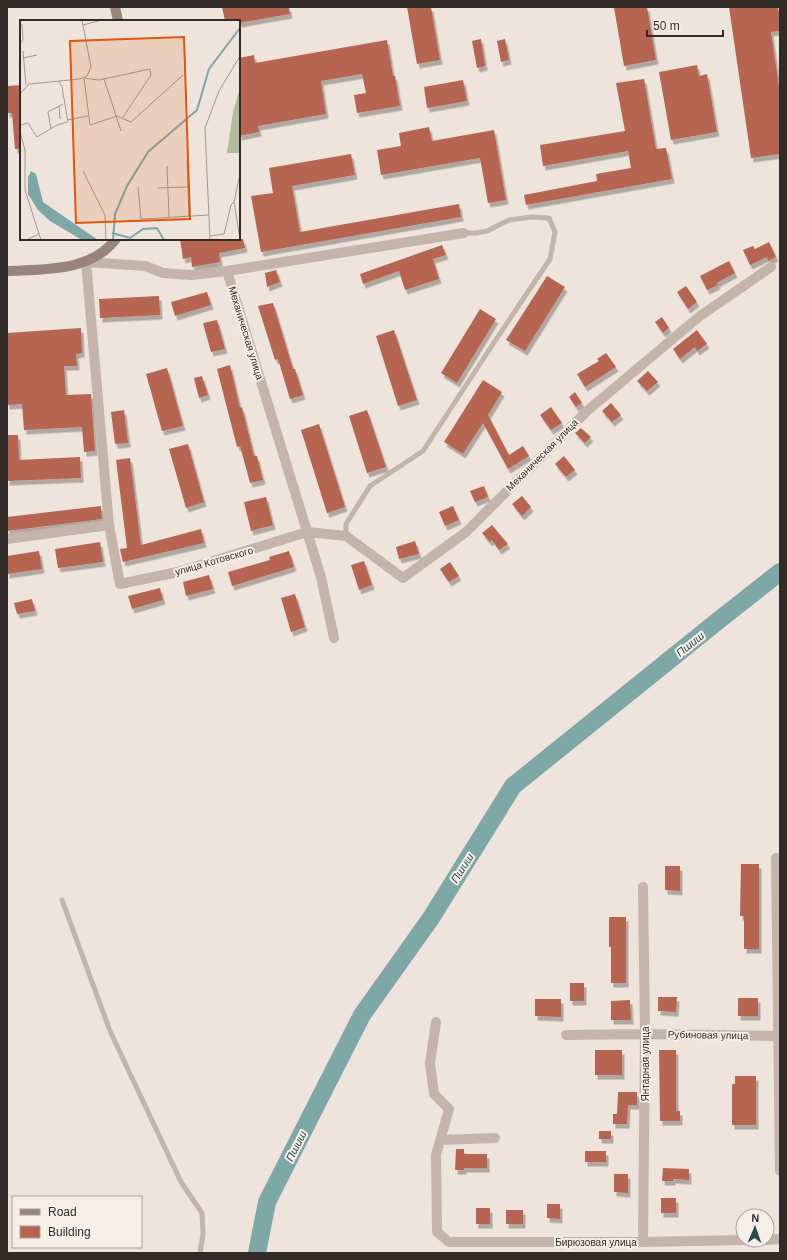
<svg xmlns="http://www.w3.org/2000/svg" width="787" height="1260" viewBox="0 0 787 1260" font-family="Helvetica,sans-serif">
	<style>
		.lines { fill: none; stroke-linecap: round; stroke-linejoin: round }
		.river { stroke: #7ea7a7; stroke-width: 18 }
		.building { fill: #b66551; filter: url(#shadow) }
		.lane { stroke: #c4b4a9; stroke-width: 5 }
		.street { stroke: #c4b4a9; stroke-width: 10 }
		.secondary { stroke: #98847a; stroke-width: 10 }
		.labels { text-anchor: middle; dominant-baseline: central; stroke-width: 4; stroke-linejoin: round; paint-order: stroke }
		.street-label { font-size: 10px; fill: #322b28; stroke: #f6eee7 }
		.water-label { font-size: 11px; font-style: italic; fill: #234d4e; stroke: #f6eee7 }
		.inset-river { fill: none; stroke: #7ea7a7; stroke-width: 2 }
		.inset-road { fill: none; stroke: #a39a93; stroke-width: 1 }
		.view { fill: #df570d; fill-opacity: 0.15; stroke: #df570d; stroke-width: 2 }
		.inset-edge { fill: none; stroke: #322b28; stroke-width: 2 }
	</style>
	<defs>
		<filter id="shadow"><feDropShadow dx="2.5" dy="4.5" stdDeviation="0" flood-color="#0004"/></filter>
	</defs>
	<rect width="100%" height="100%" fill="#eee4db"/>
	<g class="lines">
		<path class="river" d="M257,1253L267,1202L362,1015L431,918L513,786L719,620L780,572"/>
	</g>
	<path class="building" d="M222,7H289L290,14L239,23V21H225Z
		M407,7H431L440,60L417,64Z
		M614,7H647L656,60L624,66Z
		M729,7H778L779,13H780V31L771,32L779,87L780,86V154L751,158Z
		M481,39L485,66L477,68L472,41Z
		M505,39L509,60L501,62L497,41Z
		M387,40L393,76H395L400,106L357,113L354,95L366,93L362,74L321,81L326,114L258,126L259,132L239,136V58L254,55L255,63Z
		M697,65L699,76L707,74L717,132L671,140L659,72Z
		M644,79L656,149L666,148L672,179L526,205L524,195L597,181L596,174L631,168L628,151L543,166L540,145L625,131L616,83Z
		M463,80L467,101L427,108L424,87Z
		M21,85V149H15L12,113H7V86Z
		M429,127L432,141L494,130L506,200L488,203L480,158L381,175L377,150L401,146L399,133Z
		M351,154L355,175L292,186L300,232L459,204L461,217L261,252L251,196L273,193L269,168Z
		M180,239H243L245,248L219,253L220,262L192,267L191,257L183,259Z
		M769,242L776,257L768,261L767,257L750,265L743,250L753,246L755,249Z
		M442,245L446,255L433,259L439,279L405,290L399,271L363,284L360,274Z
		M729,261L735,273L717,283L718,285L707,290L700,276Z
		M276,270L280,282L267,287L265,273Z
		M547,276L565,287L525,351L506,340Z
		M686,286L697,302L688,309L677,292Z
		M207,292L211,305L175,316L171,302Z
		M159,296L160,315L100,318L99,299Z
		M273,303L293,369H295L303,395L290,399L278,359L275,360L258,306Z
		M480,309L496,319L457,383L441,373Z
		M662,317L669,328L663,333L655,322Z
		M217,320L225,349L211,352L203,323Z
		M81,328L82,353L76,354L77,366H64L66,395L91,394L95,451L84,452L82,427L24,430L22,404L7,405V333Z
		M394,330L417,400L398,406L376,336Z
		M697,330L707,344L697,351L695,347L680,359L673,349Z
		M606,353L616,367L585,387L577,374L599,361L597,359Z
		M230,365L240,408L242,407L254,456H257L263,480L250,483L240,446L237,447L217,369Z
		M167,368L183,426L162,431L146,374Z
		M648,371L658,382L647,391L637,381Z
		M202,376L208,395L199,398L194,378Z
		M483,380L502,392L488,415L509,455L523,446L529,456L508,469L483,423L463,454L444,442Z
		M575,392L582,403L576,407L569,397Z
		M611,403L621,415L612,422L602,411Z
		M551,407L562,423L551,430L540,415Z
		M124,410L128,443L115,444L111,412Z
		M367,410L386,467L367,473L349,416Z
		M319,424L345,507L327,513L301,430Z
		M581,428L591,437L585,443L575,433Z
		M7,435H18L19,460L80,457L81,478L7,481Z
		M188,444L204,502L186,508L169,449Z
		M564,456L575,470L566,477L555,464Z
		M130,458L141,545L201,529L204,543L123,562L120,549L127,548L116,460Z
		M484,486L488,497L475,502L470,491Z
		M522,496L531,507L522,516L512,504Z
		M266,497L273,525L251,531L244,502Z
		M101,506L102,519L7,531V517Z
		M453,506L459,520L445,526L439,512Z
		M492,525L508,544L499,550L492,540L490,542L482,533Z
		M415,541L419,554L399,559L396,547Z
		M100,542L103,562L58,568L55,549Z
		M39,551L42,569L7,574V556Z
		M289,551L294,567L232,586L228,572L270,560L269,557Z
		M364,561L372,585L359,590L351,565Z
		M450,562L459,576L449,582L440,569Z
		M209,575L213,589L186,596L183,582Z
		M160,588L163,600L132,609L128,596Z
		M295,594L305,627L291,632L281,598Z
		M32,599L35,611L17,614L14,603Z
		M741,864H759V949H744V916H740Z
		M665,866H680V891L665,890Z
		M609,917H626V983H611V947H609Z
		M570,983H584V1001H570Z
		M658,997H677L676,1012L658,1011Z
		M738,998H758V1016H738Z
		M535,999H561V1017L535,1016Z
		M630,1000L631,1020H611V1001Z
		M595,1050H622V1075H595Z
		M659,1050H676V1111H680V1121H660Z
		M735,1076H756V1125H732V1084H735Z
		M618,1092H637V1105H628L627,1124H613V1114H617Z
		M599,1131H611V1139H599Z
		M456,1149H464V1154H487V1168H464V1170H455Z
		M585,1151H606V1162H585Z
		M663,1168L689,1169V1180L673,1179V1181H662Z
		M614,1174H628V1193L614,1192Z
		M661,1198H676V1213H661Z
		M547,1204H560V1219L547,1218Z
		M476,1208H490V1224H476Z
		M506,1210H523V1224H506Z"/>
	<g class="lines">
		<path class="lane" d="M346,536V524L370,486L423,451L497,338L550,259L555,232L549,218L532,217L509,220L487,231L476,233H464
			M62,900L110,1031L181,1182L202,1213L203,1234L200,1253"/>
		<path class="street" d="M464,233L227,271L191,275L163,273L145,266L86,262L109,525L120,584L178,572L307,532L346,536L403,578L466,532L587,411L700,316L771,267
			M227,271L321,577L334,638
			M7,539L109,525
			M776,858L780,1171
			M643,887L645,1034L643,1242
			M436,1022L430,1063L434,1094L449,1109L436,1155L437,1232L449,1242H643L743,1240
			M566,1035L645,1034L778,1036
			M441,1140L495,1138
			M767,1240L780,1239"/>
		<path class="secondary" d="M115,7L118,21
			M7,271C44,269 91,272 116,239"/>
	</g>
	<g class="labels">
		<g class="street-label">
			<text transform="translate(246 333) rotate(73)">Механическая улица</text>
			<text transform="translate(542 455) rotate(-45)">Механическая улица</text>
			<text transform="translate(214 561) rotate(-16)">улица Котовского</text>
			<text transform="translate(708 1035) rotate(1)">Рубиновая улица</text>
			<text transform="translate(645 1064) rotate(-90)">Янтарная улица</text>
			<text x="596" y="1242">Бирюзовая улица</text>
		</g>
		<g class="water-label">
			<text transform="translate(690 644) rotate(-39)">Пшиш</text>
			<text transform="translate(462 868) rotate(-58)">Пшиш</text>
			<text transform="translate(296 1146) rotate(-63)">Пшиш</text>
		</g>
	</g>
	<g transform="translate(20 20)">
		<rect width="220" height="220" fill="#eee4db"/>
		<path d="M220,68V133H207L213,92Z" fill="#b2bb9d"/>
		<path d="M11,151L16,154L23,182L78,220H62L30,201L18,190L8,174V157Z" fill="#7ea7a7"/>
		<path class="inset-river" d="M92,213L110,218L123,209L137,208L144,220M93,220L95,194L107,166L128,132L177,90L189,49L220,8"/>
		<path class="inset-road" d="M63,5L82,0M0,25L3,19L2,4M3,31L6,65M3,38L17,35M84,59L101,111M0,74L9,64L60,59L67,56L71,47L62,0M39,86L40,99M103,97L131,55L130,49L79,60L64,58L70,105L97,96L111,102L163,55M47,100L68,96M0,105L8,103L17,117L37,105L48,102L42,67L39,61M31,109L28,92L43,84M0,112L5,130V170L21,220M167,141L169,196M147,146L149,197M63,151L85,195L86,220M220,154L214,182L220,219M118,167L121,199L189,195M137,168L168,167M190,216L204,214L211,185L214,182M6,220L19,214M190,220L185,108L199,71L220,36"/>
		<path class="view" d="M164,17L170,199L56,203L50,21Z"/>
		<rect width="220" height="220" class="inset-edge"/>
	</g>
	<rect width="787" height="1260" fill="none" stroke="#322b28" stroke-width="16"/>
	<rect x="12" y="1196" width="130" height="52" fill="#f6eee7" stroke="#a8a09b"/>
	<rect x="20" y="1209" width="20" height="6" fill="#98847a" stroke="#a8a09b"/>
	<text x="48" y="1216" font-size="12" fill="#322b28">Road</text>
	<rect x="20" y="1226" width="20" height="12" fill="#b66551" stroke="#a8a09b"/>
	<text x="48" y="1236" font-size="12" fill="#322b28">Building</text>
	<g transform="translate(755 1228) rotate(2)"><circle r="19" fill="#f6eee7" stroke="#a8a09b"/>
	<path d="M0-3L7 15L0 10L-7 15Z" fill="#234d4e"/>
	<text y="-6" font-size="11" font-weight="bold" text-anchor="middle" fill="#322b28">N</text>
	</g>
	<path d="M647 30v6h76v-6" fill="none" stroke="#322b28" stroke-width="2"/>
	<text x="653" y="30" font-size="12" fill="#322b28" stroke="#f6eee7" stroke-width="3" paint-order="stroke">50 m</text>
</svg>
